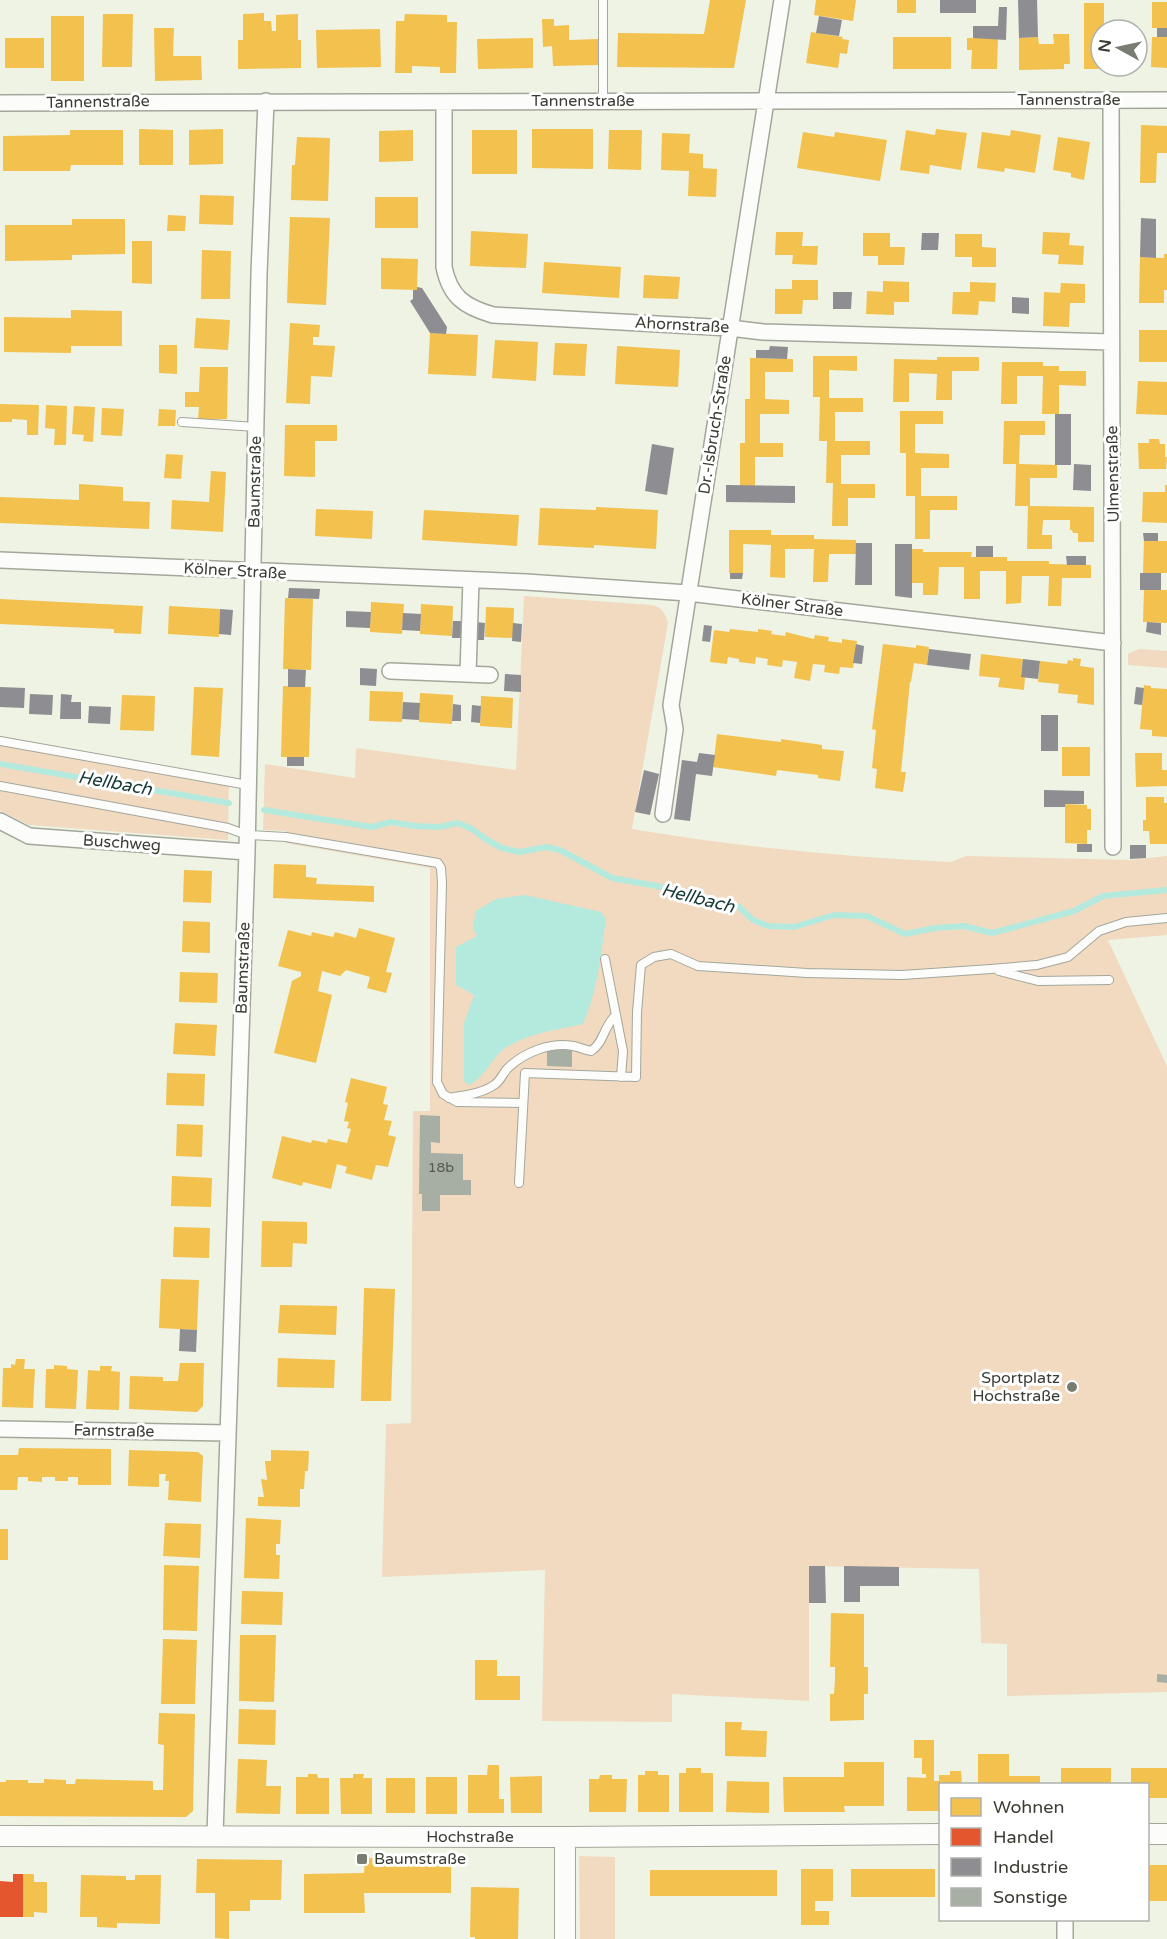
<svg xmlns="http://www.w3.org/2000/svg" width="1167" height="1939" viewBox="0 0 1167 1939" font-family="'Varela Round',sans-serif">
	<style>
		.green { fill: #f1dac0 }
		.water { fill: #b4eadd }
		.homes { fill: #f2c14e }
		.shops { fill: #e4572e }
		.industry { fill: #8d8d92 }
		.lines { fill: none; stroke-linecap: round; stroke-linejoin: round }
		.stream { stroke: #b4eadd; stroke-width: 6 }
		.building { fill: #a7aea4 }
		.service-casing { stroke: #a3a79b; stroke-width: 10 }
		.minor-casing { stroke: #a3a79b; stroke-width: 18 }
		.tertiary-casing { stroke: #a3a79b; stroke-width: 22 }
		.service { stroke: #fcfdfb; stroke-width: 8 }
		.minor { stroke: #fcfdfb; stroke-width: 15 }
		.tertiary { stroke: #fcfdfb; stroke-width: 20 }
		.poi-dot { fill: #797d71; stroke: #fff; stroke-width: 2 }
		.labels { text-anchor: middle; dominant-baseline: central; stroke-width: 6; stroke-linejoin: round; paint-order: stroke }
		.number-label { font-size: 14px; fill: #55594f }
		.street-label { font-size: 16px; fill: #3a3d33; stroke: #fff }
		.poi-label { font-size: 16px; fill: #3a3d33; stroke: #fff; text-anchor: end }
		.water-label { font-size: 18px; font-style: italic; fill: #163a35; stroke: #fff }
	</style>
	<rect width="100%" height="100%" fill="#eef3e4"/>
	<path class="green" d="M524,596L652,605C662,607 665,613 668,623L632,829C738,847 844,857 951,862L966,856L1130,860L1167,856V935L1108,940L1167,1066V1692L1007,1696V1644L981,1643L979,1569L809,1566V1701L672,1694V1722L542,1721L545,1570L382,1577L386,1424L411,1423L413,1111H430V868L285,843L286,831L263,830L265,764L355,778L356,748L516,770Z
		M1139,649L1167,651V668L1128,665V654Z
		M0,736L229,778L228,840L29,825L0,811Z
		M579,1856L615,1857V1939H580Z"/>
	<path class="water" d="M525,895L601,912L606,919C601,954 598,990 583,1024C556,1030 527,1033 504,1049C490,1060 486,1077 469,1085L464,1081V1023L474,995L456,985V947L477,936L473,928L476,911L496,899Z"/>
	<path class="homes" d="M710,0H746L734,68L617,67L618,33L704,34Z
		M816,0H856L853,21L814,15Z
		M897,0H916V13H897Z
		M1152,2H1167V28H1152Z
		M1084,3H1104V30H1101V66H1111V69H1084Z
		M264,13V21H271L272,31H276V15L298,14V40H301V68L238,69V40H243V14Z
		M103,14H133L132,67H102Z
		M405,14L447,15V22H457L456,73H440V67L412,66V73H395L396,21H404Z
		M51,16H84V81H51Z
		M542,19H554V26L569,25V40L598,39L599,65L553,66L552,46L543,47Z
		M154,28H174L173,56H201L202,80L155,81Z
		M380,29L381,67L317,68L316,30Z
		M811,32L843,37L842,39L849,40L847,54L840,53L838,68L806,63Z
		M1053,34H1069L1070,64H1064V69L1019,70V38L1038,37L1039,44H1054Z
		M893,37H951V69H893Z
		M1152,37H1167V68L1151,67Z
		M5,38H44V68H5Z
		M533,38V68L478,69L477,39Z
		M967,38H998L997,69H971L972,50H967Z
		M1141,125L1167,126V153H1157L1156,183H1140Z
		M139,129L173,130V165H139Z
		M223,129V164L189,165V130Z
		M532,129H593V169L532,168Z
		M936,129L967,133L961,170L930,165L929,174L900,170L906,130L935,135Z
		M70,130H123V165H71L70,171H3V136L70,135Z
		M413,130V161L379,162V131Z
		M472,130H517V174H472Z
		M609,130H642L641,170L608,169Z
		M1011,130L1041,135L1035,173L1005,168L1004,172L977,168L982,132L1010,136Z
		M803,132L834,137L835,132L887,140L880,181L797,168Z
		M662,133L690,134L689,153L703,154V168L717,169L716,197L688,196L689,171L661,170Z
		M297,137L330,138L328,201L291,200L292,165H295Z
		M1058,137L1090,142L1084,180L1071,177V173L1053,170Z
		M200,195L234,196L233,225L199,224Z
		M375,197H418V228H375Z
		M168,215L186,216L185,231H167Z
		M290,217L330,218L326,305L287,303Z
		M72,219H125V254L72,255V260L5,261V225H72Z
		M471,231L528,234L526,268L470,266Z
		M776,232H803L802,246H818L817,265L792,264L793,255H775Z
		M1043,232L1070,233L1069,245L1084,246L1083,265L1058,264L1059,255L1042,254Z
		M863,233H890V247H905L904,265H878V256H863Z
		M955,234H982V247L996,248V267H972V257H955Z
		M132,241H152V284L132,283Z
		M202,250L231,251L230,299H201Z
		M1164,254H1167V290H1164V303H1139L1140,257L1164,258Z
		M381,258L418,259L417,290L381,289Z
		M544,262L621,267L619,298L542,293Z
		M644,275L680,277L678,299L643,298Z
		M792,280H818V300H803L802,314H775V289H792Z
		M883,281L909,282V302H894V315L866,314L867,291L883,292Z
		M970,282L996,283L995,302L979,301L978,315L952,314L953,292H970Z
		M1061,283L1085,284V303H1070L1069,327L1043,326L1044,292L1060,293Z
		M71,310L122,311V346H71V353L4,352V317L71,318Z
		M196,318L230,320L228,350L194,348Z
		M290,323L320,325L319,337H313V345L335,346L332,377L311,376L310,404L286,403Z
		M1139,330H1167V362H1139Z
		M430,333L478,335L476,376L428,374Z
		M495,340L538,342L536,381L492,378Z
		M555,343L587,344L585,376L553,375Z
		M159,345H177V374L159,373Z
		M617,346L680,350L678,387L615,384Z
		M813,356H857V371L829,370V398H863V412H835V441H870V455H841V484H875V498H848V526H832L833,483H826L827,441H819L820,397H813Z
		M937,357H979V371H952V400H936L937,374L909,373V402H893L894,359L937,360Z
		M750,358L793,359V372H765V399L789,400V414H760V443H783V457H755V486H740V443H745V399H750Z
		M1002,362H1043V366H1059V371H1086V386L1059,385V414H1042L1043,376H1017V404H1001Z
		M200,367H228L227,419H198L199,407H185V392H199Z
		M1138,381L1167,382V415L1136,414Z
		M0,404L39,405L38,435H27V420L12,419V422H0Z
		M46,405L67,406L66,445H54L55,429L45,428Z
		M74,406L95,407L93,442L83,441L84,435L72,434Z
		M102,408L124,409L122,436L101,435Z
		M159,409L176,410L175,426H158Z
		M900,411H943V424H915V453L949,454V468H921V496H957V510H930V539H915V496H906V453H900Z
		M1004,421H1045V435H1020L1019,464L1057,465V478H1030V506L1094,507V542H1078V533H1073L1072,530H1070V520H1043L1042,535H1052V549H1027L1028,506H1015L1016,464H1003Z
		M285,425H337V441H315V477L284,476Z
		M1149,439H1159L1160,444H1165V457H1167L1166,469H1139L1138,443H1149Z
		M166,454L183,455L181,479L164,478Z
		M211,471L226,472L223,532L171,529L172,500L209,502Z
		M79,484L123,487V501L150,502L149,529L0,523V497L79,500Z
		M1165,485H1167V523L1142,522L1143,492H1165Z
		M596,507L658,510L656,549L594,545V548L538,545L540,508L596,510Z
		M316,509L373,511L372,539L315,536Z
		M424,510L519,515L517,546L422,540Z
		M729,530H771V535H814V539L856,540V554H829L828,582H813L814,549H785V578L770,577L771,545L743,544V573H729Z
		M1144,541H1167V573H1143Z
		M912,549H923V552H972L971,557H1007V561H1049V564L1091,565V578H1062L1061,606H1048L1049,576H1022L1021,603L1006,604V571H980V599H964V567H939L938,595H923V583H912Z
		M1144,590H1167V623L1143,622Z
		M285,598L313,599L311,670L283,669Z
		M0,599L143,606L141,634L114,633V629L0,624Z
		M371,602L404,604L402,634L370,632Z
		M421,604L453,606L452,636L420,634Z
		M169,606L220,609L219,637L168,634Z
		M486,607L514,608L513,638L485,637Z
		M730,629L758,632V629L772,631L771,634L785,636L786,632L814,639L815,635L829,637L828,641L842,643V639L857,641L853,668L840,667L839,674L824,672L825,665L813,664L810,681L794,678L797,662L783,660L782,667L767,665L768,659L756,657L755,664L739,662V659L728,657L727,664L710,662L714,630L729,632Z
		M883,644L916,648V645L929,647L927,665L914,663L911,682H910L901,772H906L903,792L875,788L877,769L872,768L876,730L872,729Z
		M981,654L1023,659L1021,677H1025L1024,690L998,687L1000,678L979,676Z
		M1073,658L1081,659L1080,666L1094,668V705L1077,703L1078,695L1058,693L1059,684L1038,682L1040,661L1067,664L1068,660L1073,661Z
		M1144,685L1151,686V688L1167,689V737L1152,736V730L1140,729Z
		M283,686L311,687L309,757H281Z
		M194,687L223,688L219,757L191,755Z
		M370,691L403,692L402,722L369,721Z
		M420,693L453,695L452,724L419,722Z
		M122,695L155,696L154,731L120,730Z
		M481,696L513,698L512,728L480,726Z
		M717,734L781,742V739L822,745V749L844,751L840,781L818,778V775L777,770L776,776L713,767Z
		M1062,747H1090V776H1062Z
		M1135,753H1162V770H1167V786L1136,787Z
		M1146,797H1164V803H1167V844H1150L1149,831H1143V820H1146Z
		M1065,804L1087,805V809H1091V830H1087V844L1065,843Z
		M274,864L306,865V877L317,878L316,884L374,886V902L273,898Z
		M184,870L212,871L211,903L183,902Z
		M183,921L210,922V953L182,952Z
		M359,928L395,938L386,972L392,973L386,993L367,988L370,977L346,970L340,976L322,971L318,991L332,995L316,1063L274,1053L292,981L301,976V972L278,966L288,930L311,936L312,932L333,937L335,932L356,938Z
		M180,972L218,973L217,1003L179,1002Z
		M175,1023L217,1025L215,1056L173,1054Z
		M167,1073L205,1074L204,1106L166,1105Z
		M351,1078L387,1087L383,1104L388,1105L384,1120L392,1121L388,1135L396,1137L388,1167L376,1165L372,1180L345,1173L347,1167L337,1164L331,1189L303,1182L302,1186L272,1178L282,1136L311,1143L312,1140L327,1143L328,1139L347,1143L351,1129L347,1128L349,1122L344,1121L348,1103L345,1102Z
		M177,1124L203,1125L202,1157L176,1156Z
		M172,1176L212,1178L211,1207L171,1206Z
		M262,1221L307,1222V1244L293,1243L292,1267H261Z
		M174,1227L210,1228L209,1258L173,1257Z
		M161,1279L199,1280L197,1330L159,1328Z
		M364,1288L395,1289L391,1401H361Z
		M280,1305L337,1306L336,1335L278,1333Z
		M278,1358L335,1360L334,1388L277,1387Z
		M16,1359H25L24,1369H35L33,1408L2,1407L3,1368H11V1364L15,1365Z
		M180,1363H204L203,1406L197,1412L129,1409L130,1376L163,1377V1381H178Z
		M54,1365L67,1366V1369L78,1370L76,1409L45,1408L46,1369H54Z
		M100,1366H112L111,1371L120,1372L119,1410L86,1409L88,1370L100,1371Z
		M19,1448L111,1449V1485H78V1477H68V1481H55V1477H42V1482L28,1481V1477H18L17,1490H0V1455H18Z
		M129,1450L198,1452L203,1456L201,1502L168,1500L169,1481H165L166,1474H159V1487L128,1486Z
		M271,1450L309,1451L308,1471H305L304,1489H300V1507L258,1506V1497H264L261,1479L267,1480L265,1461H271Z
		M246,1518L281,1520L280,1544H276V1555H280L279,1579L244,1578Z
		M165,1523L201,1524L200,1558L163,1556Z
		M0,1529H8V1560H0Z
		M164,1565L199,1566L197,1631L163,1630Z
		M242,1591L283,1592L282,1625L241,1624Z
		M831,1613L864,1614V1667H868V1694H864V1720L830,1721V1694H834L835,1680V1667H830Z
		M240,1635H276L274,1702L239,1701Z
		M163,1639L197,1640L195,1704H161Z
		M475,1660H497V1676H520V1700H475Z
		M239,1709L276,1710L275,1745L238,1744Z
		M159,1713L195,1714L193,1811L186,1817L0,1816V1782H6V1780H28V1783H44V1779L66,1780V1784H75L76,1779L153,1781V1790H163L164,1745L158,1744Z
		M725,1722H742L741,1730L767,1731L766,1757L725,1756Z
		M914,1740H934V1781H939V1775H950V1771H961L962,1784H940V1811H907V1777L926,1778V1774H922V1758H914Z
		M978,1754H1009V1776H1040V1784H978Z
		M238,1759L267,1760L266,1786H281L280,1814L236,1813Z
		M844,1762H884V1806H844L845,1812H784L783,1777H844Z
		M488,1765H499V1799H504V1813H468V1775H487Z
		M686,1768H701V1773H713V1812H679V1773H686Z
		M1061,1768H1111V1784H1061Z
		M1131,1768H1167V1798H1148V1784H1131Z
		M645,1771H658V1775H669V1812H638V1775H645Z
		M308,1774H317L318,1778H329V1814H296V1777H308Z
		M353,1774H364L363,1778H372V1814H341L340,1778H353Z
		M600,1775H612V1779H627L626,1812H589V1779H599Z
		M542,1776V1813H511L510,1777Z
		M426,1777H457V1814H426Z
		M386,1778H415V1813H386Z
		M727,1781L769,1782V1813L726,1812Z
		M365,1858H451V1893H364L365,1913H304V1874L364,1873Z
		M197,1859L282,1860L281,1900H250V1911H229V1939L215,1938V1893H196Z
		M1148,1865H1167V1901H1148Z
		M801,1869H833V1901H815V1911H829V1925H801Z
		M851,1869H935V1897H851Z
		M650,1870H777V1896H650Z
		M23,1874H34V1882H47V1913L34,1912V1917H23Z
		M81,1875L126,1876V1880H135V1875H161L160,1924L117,1923V1928L97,1927V1917H80Z
		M471,1887L519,1888L518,1939H475V1937H470Z"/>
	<path class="shops" d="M13,1874H23V1917H0V1881L13,1882Z"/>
	<path class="industry" d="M940,0H976V13H940Z
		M1018,0H1037L1038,37L1019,38Z
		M999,7H1007L1006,40L973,38V26H998Z
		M819,16L842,20L839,36L816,33Z
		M1157,28H1167V37H1157Z
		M1141,218L1156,219V258L1140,257Z
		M922,233H939L938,250H921Z
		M417,287L422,288L447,327L446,334L430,333L410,301L413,299V290H417Z
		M833,292H852L851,309H833Z
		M1012,297L1029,298V314L1012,313Z
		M770,346L788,347L787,359L756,358V350H769Z
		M1055,414H1071V465H1055Z
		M652,444L674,448L667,495L645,491Z
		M1074,464L1091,465V491L1073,490Z
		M726,485L795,486V503L726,502Z
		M1143,533H1158V541H1144Z
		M856,543H872V585H855Z
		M895,544H912V598L895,596Z
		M976,546H993V557H976Z
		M1066,556H1086V565H1067Z
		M730,573H743L742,579H730Z
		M1140,573H1161V590H1140Z
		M289,588L320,589L319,599L288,598Z
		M220,609L233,610L231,635L219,634Z
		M346,611L371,612L370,628L346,627Z
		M403,613L421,614L420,631L402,630Z
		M453,621H462L461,638H452Z
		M476,622L485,623L484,640H476Z
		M1147,622L1161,623V635L1146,632Z
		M513,623L522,624L521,642L512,641Z
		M704,625L712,626L710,642L702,641Z
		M856,644L864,646L862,664L853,663Z
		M929,649L971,654L969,670L927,665Z
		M1023,659L1040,661L1038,679L1021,677Z
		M360,668L377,669L376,686L360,685Z
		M288,669L306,670L305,687H288Z
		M505,674L521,675V692L504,691Z
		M0,687L25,688L24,708L0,707Z
		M1136,687L1144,688L1142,705L1134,704Z
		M30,694L53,695L52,715L29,714Z
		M61,694L72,695L71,702H81V719H60Z
		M403,702L420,703L419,720L402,719Z
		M453,704L461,705V721H452Z
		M472,705L481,706L480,723L471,722Z
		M89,706L111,707L110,724L88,723Z
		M1041,715H1058V751H1041Z
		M699,753L715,755L712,776L696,774L690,821L674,819L682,760L697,762Z
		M287,757H304V766H287Z
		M644,770L659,774L650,815L635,812Z
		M1044,790L1084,791V804H1065V807H1044Z
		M1077,844H1092V852H1077Z
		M1130,845H1146V858L1130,859Z
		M180,1329L197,1330L196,1352L179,1351Z
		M809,1566H825L826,1603H809Z
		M844,1566L899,1567V1586H860V1602H844Z"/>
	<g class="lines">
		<path class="stream" d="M0,764L229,803
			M264,810L372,827L391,822L415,826L439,827L458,823L472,829L487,840L502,848L520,852L546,847L560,850L612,878L657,886L739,907L753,920L768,926L794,927L834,915L867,916L905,934L935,928L964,926L992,933L1074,911L1103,896L1167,890"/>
	</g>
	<path class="building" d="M547,1046L572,1047V1067L547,1066Z
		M420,1115L440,1116V1143L431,1142V1153L463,1154V1180H471V1195H440V1211H422V1194H419Z
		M1157,1674L1167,1675V1683L1157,1682Z"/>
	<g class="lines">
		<defs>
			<path id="service" d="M603,0V101
				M182,422L256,427
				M0,741L248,785
				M0,786L228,828L247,835L286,837L438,863L441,868L442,883L437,1082L443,1094L457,1102L523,1103
				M605,959L623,1051L621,1077
				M999,971L1038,981L1109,980
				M449,1098C464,1095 481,1094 494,1085C501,1081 503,1072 509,1067C525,1052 551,1042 573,1046C579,1047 585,1050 591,1051C604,1043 604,1025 616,1015
				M519,1183L525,1073L636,1077L637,1012L641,965L654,957L671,954L698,966L807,973L902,975L991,969L1037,965L1068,957L1099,931L1126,922L1167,918"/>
			<path id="minor" d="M1111,100L1113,847
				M444,102V267C450,297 465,307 493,315L730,328L763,332L1111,342
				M0,103L1167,100
				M0,560L526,582L688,593L1113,643
				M390,671L490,675
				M468,674L471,580
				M663,814L675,729L671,705L782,0
				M0,821L29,836L247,852
				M0,1429L228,1433
				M215,1835L247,852L259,274L266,101
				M1065,1920V1939"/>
			<path id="tertiary" d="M1148,1834H1167
				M0,1836L565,1837L940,1834
				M565,1939V1837"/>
		</defs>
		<use href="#service" class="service-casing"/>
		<use href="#minor" class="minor-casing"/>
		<use href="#tertiary" class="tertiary-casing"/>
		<use href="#service" class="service"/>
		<use href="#minor" class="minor"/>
		<use href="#tertiary" class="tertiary"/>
	</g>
	<g class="poi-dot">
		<circle cx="1072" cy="1387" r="6"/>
		<rect x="356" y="1853" width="12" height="12" rx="3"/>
	</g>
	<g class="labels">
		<g class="number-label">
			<text x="441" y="1167">18b</text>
		</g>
		<g class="street-label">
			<text x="1069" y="100">Tannenstraße</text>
			<text x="583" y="101">Tannenstraße</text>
			<text transform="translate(98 102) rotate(-1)">Tannenstraße</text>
			<text transform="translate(682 325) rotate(3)">Ahornstraße</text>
			<text transform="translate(715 425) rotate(-81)">Dr.-Isbruch-Straße</text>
			<text transform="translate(1113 474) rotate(-91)">Ulmenstraße</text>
			<text transform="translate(255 482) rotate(-89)">Baumstraße</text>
			<text transform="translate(235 571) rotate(3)">Kölner Straße</text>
			<text transform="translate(792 605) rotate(7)">Kölner Straße</text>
			<text transform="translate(122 843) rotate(4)">Buschweg</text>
			<text transform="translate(243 968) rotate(-88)">Baumstraße</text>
			<text transform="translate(114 1431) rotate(1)">Farnstraße</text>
			<text x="470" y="1837">Hochstraße</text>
		</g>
		<g class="poi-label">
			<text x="1060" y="1378">Sportplatz<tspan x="1060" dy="18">Hochstraße</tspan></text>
			<text x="374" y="1859" text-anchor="start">Baumstraße</text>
		</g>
		<g class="water-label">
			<text transform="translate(115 783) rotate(10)">Hellbach</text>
			<text transform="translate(698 898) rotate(14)">Hellbach</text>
		</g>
	</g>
	<rect x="939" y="1783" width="210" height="138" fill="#ffffff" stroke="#b0b1ad" stroke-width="1.5"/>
	<rect x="951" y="1798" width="30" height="18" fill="#f2c14e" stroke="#b0b1ad" stroke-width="1.5"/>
	<text x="993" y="1813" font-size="18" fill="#3a3d33">Wohnen</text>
	<rect x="951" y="1828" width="30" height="18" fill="#e4572e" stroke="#b0b1ad" stroke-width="1.5"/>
	<text x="993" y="1843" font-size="18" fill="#3a3d33">Handel</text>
	<rect x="951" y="1858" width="30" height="18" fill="#8d8d92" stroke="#b0b1ad" stroke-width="1.5"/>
	<text x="993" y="1873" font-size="18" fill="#3a3d33">Industrie</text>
	<rect x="951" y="1888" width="30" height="18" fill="#a7aea4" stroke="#b0b1ad" stroke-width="1.5"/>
	<text x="993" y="1903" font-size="18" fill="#3a3d33">Sonstige</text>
	<g transform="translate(1119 48) rotate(278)"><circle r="28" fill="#ffffff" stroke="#b0b1ad" stroke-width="1.5"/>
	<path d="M0-4.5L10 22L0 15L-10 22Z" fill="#797d71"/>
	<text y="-9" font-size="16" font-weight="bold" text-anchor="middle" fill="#3a3d33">N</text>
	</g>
</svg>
